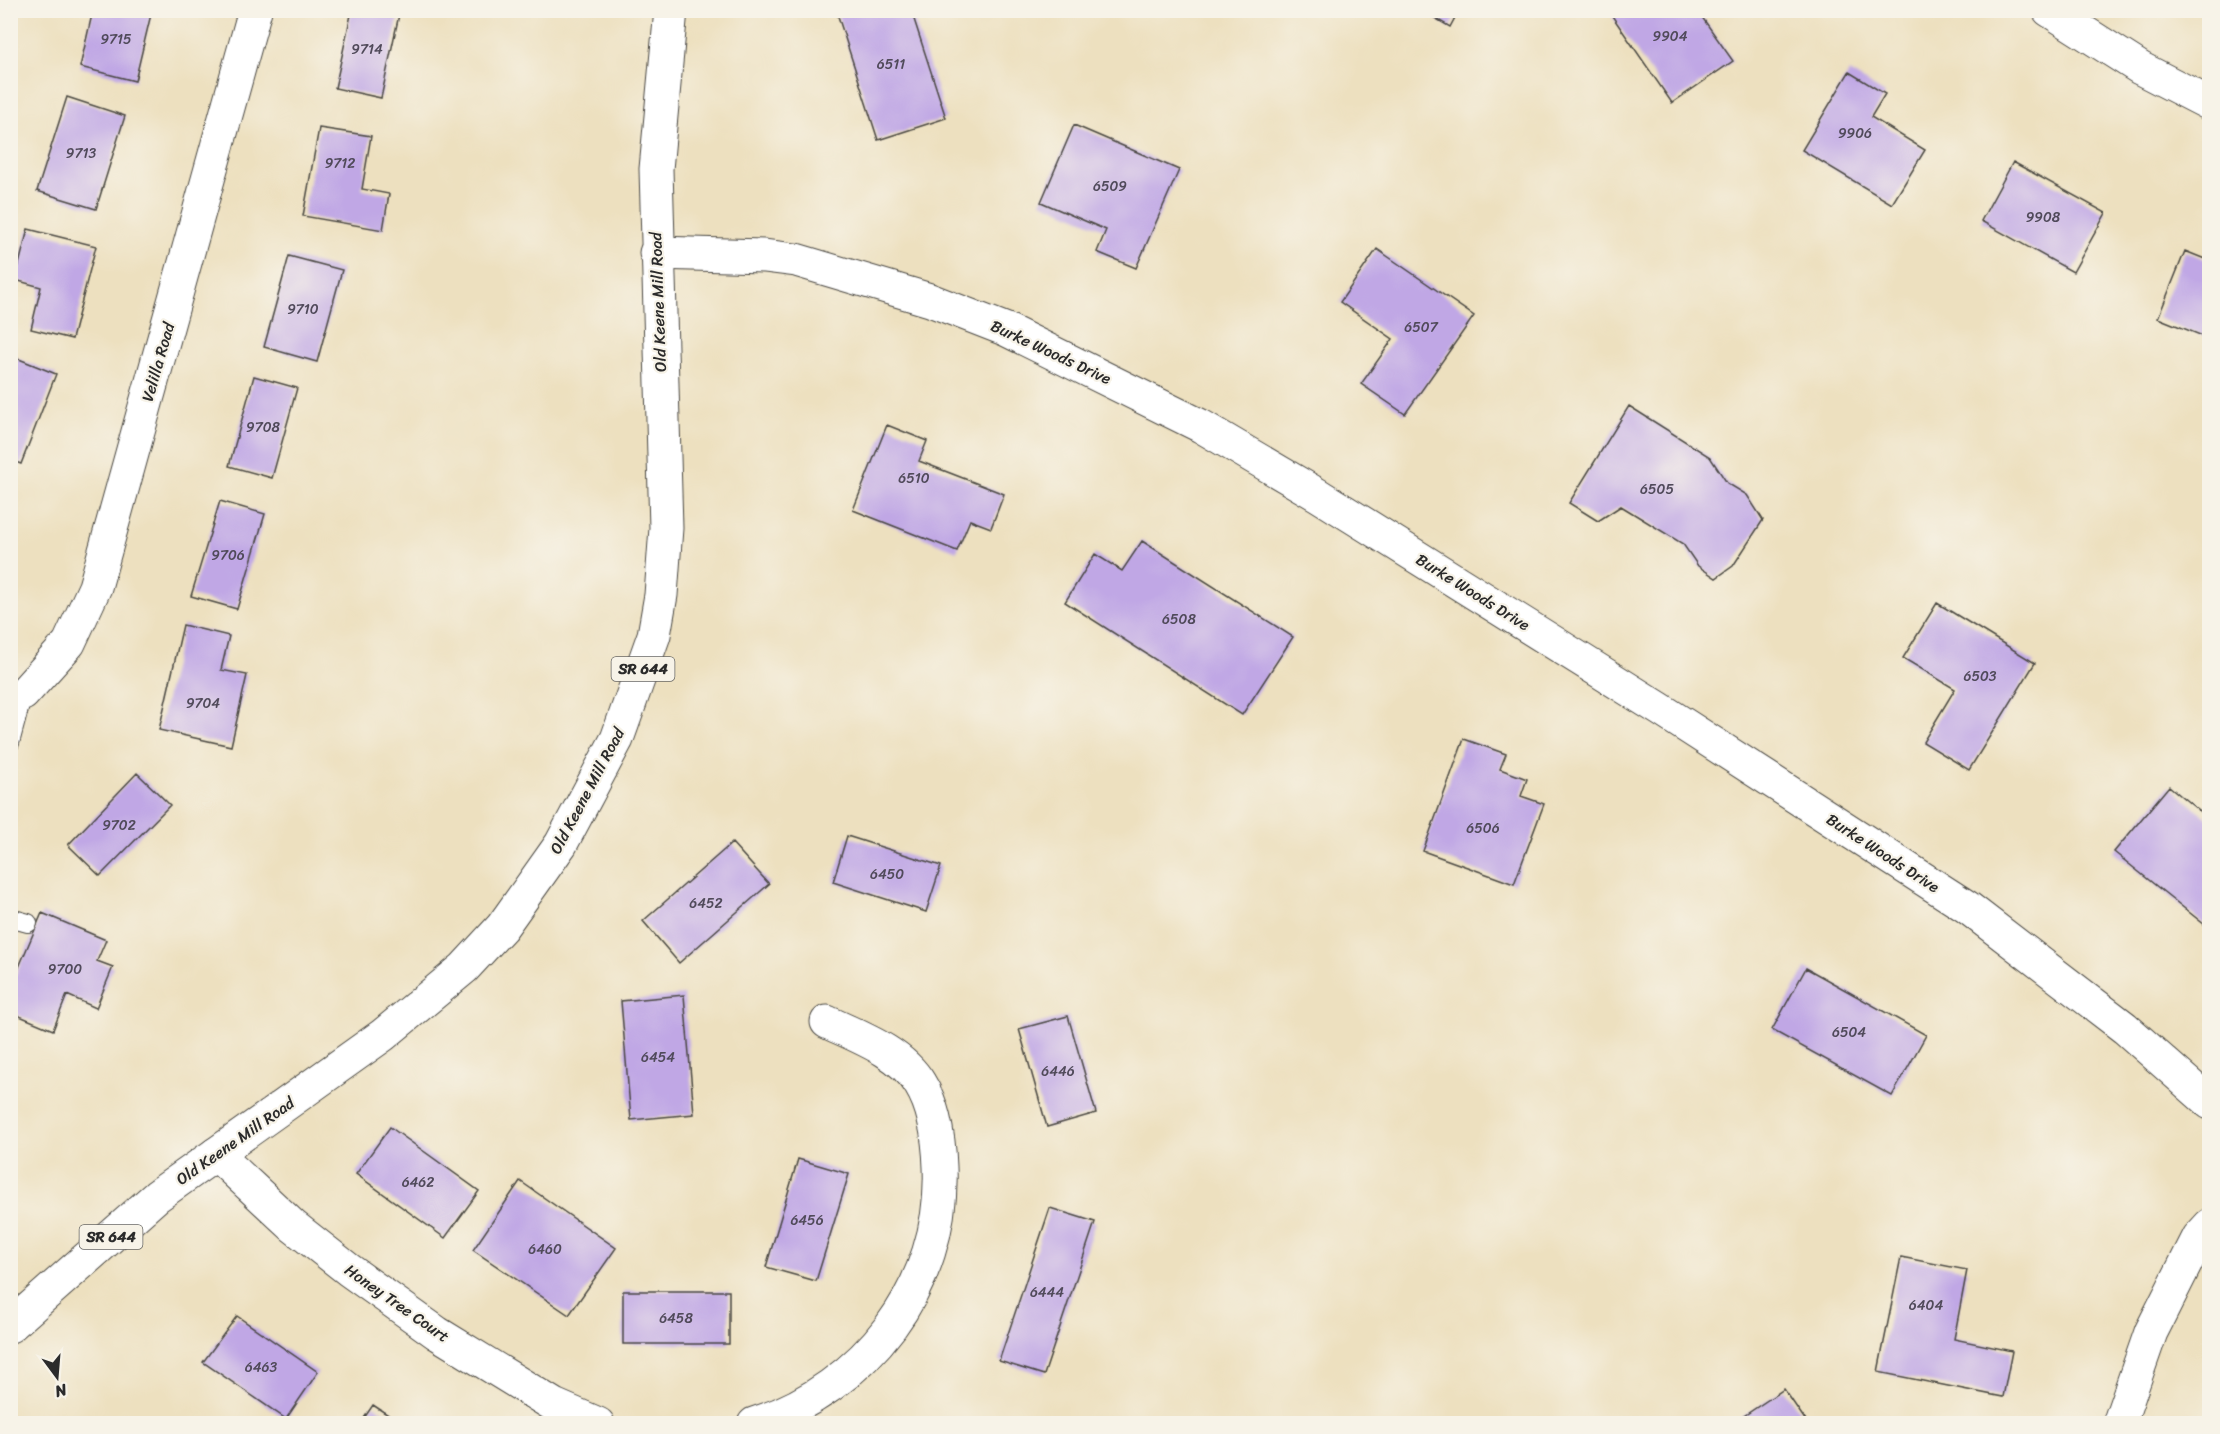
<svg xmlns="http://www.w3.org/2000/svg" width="2220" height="1434" viewBox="0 0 2220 1434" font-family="Sriracha,sans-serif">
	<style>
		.building { fill: #c0a7e5 }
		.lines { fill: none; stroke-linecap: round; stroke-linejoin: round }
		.service-casing { stroke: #484641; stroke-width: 20 }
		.minor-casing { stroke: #484641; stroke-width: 35 }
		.primary-casing { stroke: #484641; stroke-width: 35 }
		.service { stroke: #fff; stroke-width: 18 }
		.minor { stroke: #fff; stroke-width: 33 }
		.primary { stroke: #fff; stroke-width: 33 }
		.labels { text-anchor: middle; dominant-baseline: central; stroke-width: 4.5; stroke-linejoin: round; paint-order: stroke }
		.number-label { font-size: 14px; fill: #504a5a }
		.shield { fill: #f7f3e8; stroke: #686764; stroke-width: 1.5 }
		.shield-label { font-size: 15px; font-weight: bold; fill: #2b2b2b }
		.street-label { font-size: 16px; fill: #2b2b2b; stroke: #f7f3e8 }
	</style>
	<rect width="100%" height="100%" fill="#f7f3e8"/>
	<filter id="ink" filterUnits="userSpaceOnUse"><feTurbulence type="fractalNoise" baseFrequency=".0167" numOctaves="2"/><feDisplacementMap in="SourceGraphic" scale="12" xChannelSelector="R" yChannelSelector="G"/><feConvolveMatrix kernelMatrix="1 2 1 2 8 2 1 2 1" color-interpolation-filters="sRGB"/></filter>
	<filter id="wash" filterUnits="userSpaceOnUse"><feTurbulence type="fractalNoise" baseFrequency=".008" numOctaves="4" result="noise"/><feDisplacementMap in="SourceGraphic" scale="24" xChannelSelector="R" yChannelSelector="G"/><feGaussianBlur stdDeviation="1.35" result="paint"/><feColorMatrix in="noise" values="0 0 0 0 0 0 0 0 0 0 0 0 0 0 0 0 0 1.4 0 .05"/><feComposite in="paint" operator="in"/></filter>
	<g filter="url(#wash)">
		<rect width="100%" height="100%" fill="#ede0bf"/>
		<g id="blocks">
			<path class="building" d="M93,10H152L135,81L80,67Z
				M352,10H400L381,98L335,88Z
				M836,10H911L946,118L878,140Z
				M1421,10H1459L1450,27Z
				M1608,10H1697L1733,61L1672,103Z
				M1849,72L1885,94L1871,117L1925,150L1892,204L1802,150Z
				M67,97L125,116L96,209L37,191Z
				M1074,125L1179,170L1136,268L1097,252L1106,230L1041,202Z
				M319,128L371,136L362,189L389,194L383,230L303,216Z
				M2013,162L2106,213L2073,272L1981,221Z
				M28,229L96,246L72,339L31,329L41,287L15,280Z
				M1377,249L1474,316L1405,414L1361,384L1393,339L1340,302Z
				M2185,251L2210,261V339L2158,318Z
				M289,256L342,270L317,362L264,347Z
				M14,357L56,374L21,464L10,460V366Z
				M254,376L297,388L272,478L229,466Z
				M1629,406L1710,457L1727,483L1747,495L1763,520L1733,566L1716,578L1698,566L1683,544L1621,506L1598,521L1569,503Z
				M887,425L927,441L919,461L1004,494L991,528L970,520L957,551L853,510Z
				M220,501L265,514L237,609L191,596Z
				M1142,541L1293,637L1242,715L1065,602L1095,554L1122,571Z
				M1937,603L2035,663L1969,770L1923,742L1955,689L1903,658Z
				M183,625L229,636L221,670L247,675L231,746L159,730Z
				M1464,739L1506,754L1500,769L1527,779L1521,796L1544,804L1514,884L1423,851Z
				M137,773L170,805L100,876L68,845Z
				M2169,786L2210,820V929L2114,852Z
				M847,836L941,866L926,912L833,882Z
				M732,843L769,884L679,963L643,921Z
				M42,913L106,940L97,961L113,967L96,1008L67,995L53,1030L10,1012V971L16,974Z
				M1806,968L1926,1035L1892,1096L1772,1030Z
				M684,995L694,1114L631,1120L621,1001Z
				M1068,1016L1096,1113L1047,1127L1019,1029Z
				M390,1127L479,1191L445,1238L356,1174Z
				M798,1159L849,1174L816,1281L766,1267Z
				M520,1181L616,1248L569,1315L473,1250Z
				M1050,1208L1095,1222L1044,1375L999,1361Z
				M1901,1257L1967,1270L1954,1339L2012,1351L2003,1397L1878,1372Z
				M623,1291H729V1344H623Z
				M237,1316L318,1372L286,1419L203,1362Z
				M1784,1389L1808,1424H1732Z
				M373,1405L402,1424H360Z"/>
		</g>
	</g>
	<g filter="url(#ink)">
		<use href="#blocks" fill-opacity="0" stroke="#484641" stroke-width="1.5"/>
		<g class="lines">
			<defs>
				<path id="service" d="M10,743L23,694
					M10,918L28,923"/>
				<path id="minor" d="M2049,10L2140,68L2210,104
					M656,253L764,256L796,260L930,300L1007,330L1201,426L1318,495L1660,709L1967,907L2125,1028L2210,1103
					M23,694L69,643L95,587L255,10
					M216,1154L293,1226L349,1270L437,1333L554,1405L598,1424
					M754,1424C865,1388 945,1286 940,1167C939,1139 935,1108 920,1084C901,1052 859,1037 827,1022
					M2119,1424L2151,1332L2199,1237L2210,1225"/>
				<path id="primary" d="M10,1326L157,1196L383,1035L464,968L502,927L561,844L617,739L654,635L661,595L666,528L656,169L671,10"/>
			</defs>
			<use href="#service" class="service-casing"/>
			<use href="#minor" class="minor-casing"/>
			<use href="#primary" class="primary-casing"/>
			<use href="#service" class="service"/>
			<use href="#minor" class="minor"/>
			<use href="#primary" class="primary"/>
		</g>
	</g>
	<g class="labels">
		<g class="number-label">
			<text x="1670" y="36">9904</text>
			<text x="116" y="39">9715</text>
			<text x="367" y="49">9714</text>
			<text x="891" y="64">6511</text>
			<text x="1855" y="133">9906</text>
			<text x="81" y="153">9713</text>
			<text x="340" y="163">9712</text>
			<text x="1110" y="186">6509</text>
			<text x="2043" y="217">9908</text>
			<text x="303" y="309">9710</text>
			<text x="1421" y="327">6507</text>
			<text x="263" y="427">9708</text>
			<text x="914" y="478">6510</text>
			<text x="1657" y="489">6505</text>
			<text x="228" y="555">9706</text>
			<text x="1179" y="619">6508</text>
			<text x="1980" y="676">6503</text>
			<text x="203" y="703">9704</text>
			<text x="119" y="825">9702</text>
			<text x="1483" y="828">6506</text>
			<text x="887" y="874">6450</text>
			<text x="706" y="903">6452</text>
			<text x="65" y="969">9700</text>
			<text x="1849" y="1032">6504</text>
			<text x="658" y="1057">6454</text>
			<text x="1058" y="1071">6446</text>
			<text x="418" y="1182">6462</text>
			<text x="807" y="1220">6456</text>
			<text x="545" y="1249">6460</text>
			<text x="1047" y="1292">6444</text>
			<text x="1926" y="1305">6404</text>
			<text x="676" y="1318">6458</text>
			<text x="261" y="1367">6463</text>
		</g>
		<g class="shield">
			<rect x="611.5" y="657" width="63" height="24" rx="4.5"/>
			<rect x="79.5" y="1225" width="63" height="24" rx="4.5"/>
		</g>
		<g class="shield-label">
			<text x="643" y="669">SR 644</text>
			<text x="111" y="1237">SR 644</text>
		</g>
		<g class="street-label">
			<text transform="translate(658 302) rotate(-92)">Old Keene Mill Road</text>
			<text transform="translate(1051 352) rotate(25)">Burke Woods Drive</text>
			<text transform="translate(158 362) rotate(-74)">Velilla Road</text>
			<text transform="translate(1473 592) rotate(32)">Burke Woods Drive</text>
			<text transform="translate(587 791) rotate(-62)">Old Keene Mill Road</text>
			<text transform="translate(1883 853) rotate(33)">Burke Woods Drive</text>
			<text transform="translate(235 1141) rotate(-35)">Old Keene Mill Road</text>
			<text transform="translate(397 1303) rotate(35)">Honey Tree Court</text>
		</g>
	</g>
	<rect width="2220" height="1434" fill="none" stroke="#f7f3e8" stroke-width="36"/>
	<g transform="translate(57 1377) rotate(164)" stroke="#f7f3e8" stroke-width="4.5" paint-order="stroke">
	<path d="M0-4.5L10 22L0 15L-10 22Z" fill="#2b2b2b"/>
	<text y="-9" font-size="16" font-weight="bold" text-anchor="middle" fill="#2b2b2b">N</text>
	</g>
</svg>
